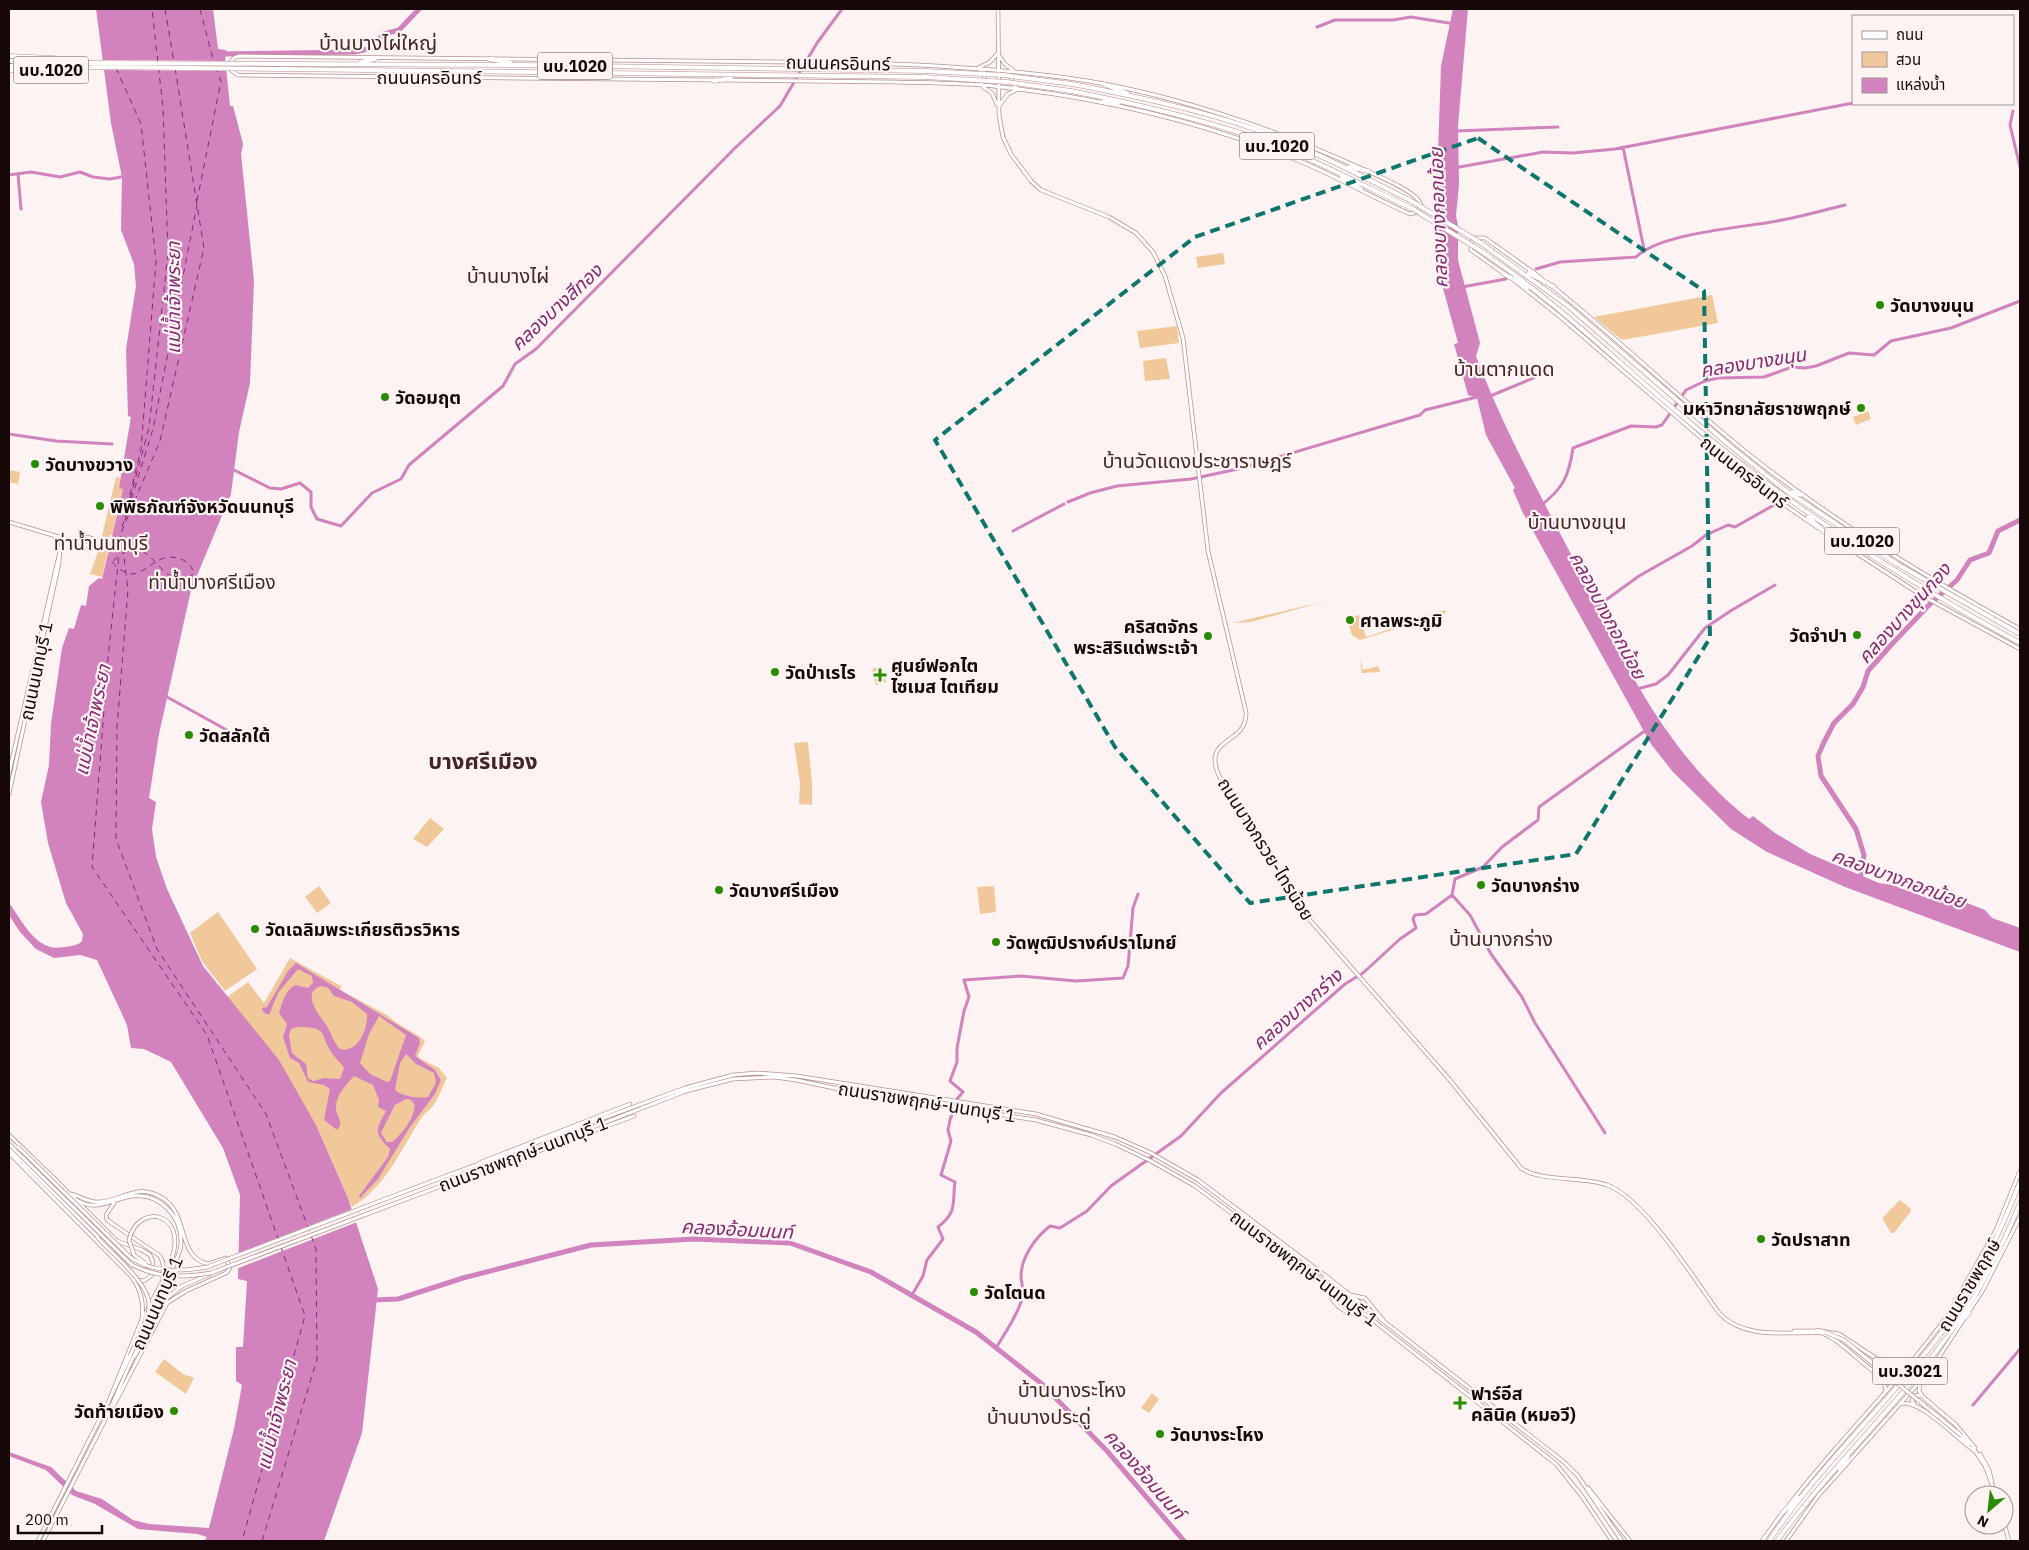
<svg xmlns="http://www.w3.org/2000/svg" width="2029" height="1550" viewBox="0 0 2029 1550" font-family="'IBM Plex Sans','Noto Sans Thai',sans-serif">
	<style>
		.green { fill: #f1c89a }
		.water { fill: #d283be; fill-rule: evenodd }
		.pier { fill: #fcf3f2 }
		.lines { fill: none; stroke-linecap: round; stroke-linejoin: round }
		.canal { stroke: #d283be; stroke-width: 3 }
		.river { stroke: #d283be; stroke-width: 5 }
		.ferry { stroke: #852872; stroke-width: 1; stroke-dasharray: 6 5; stroke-linecap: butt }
		.secondary-casing { stroke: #b7918e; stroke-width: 4.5 }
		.primary-casing { stroke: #b7918e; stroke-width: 5 }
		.secondary { stroke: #fff; stroke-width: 3 }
		.primary { stroke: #fff; stroke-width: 4 }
		.secondary-bridge-casing { stroke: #b7918e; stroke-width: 4.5; stroke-linecap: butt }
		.primary-bridge-casing { stroke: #b7918e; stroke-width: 5; stroke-linecap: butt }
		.secondary-bridge { stroke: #fff; stroke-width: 3 }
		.primary-bridge { stroke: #fff; stroke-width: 4 }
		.marked { fill: none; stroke: #0f766e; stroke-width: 4; stroke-dasharray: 10 6; stroke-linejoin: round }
		.poi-dot { fill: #2a8c03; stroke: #fcf3f2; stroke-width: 2 }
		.labels { text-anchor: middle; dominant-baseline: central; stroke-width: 4.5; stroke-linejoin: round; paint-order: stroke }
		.shield { fill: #fcf3f2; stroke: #5a4e4e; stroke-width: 1 }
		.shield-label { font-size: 16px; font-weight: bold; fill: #150807 }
		.street-label { font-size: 18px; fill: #150807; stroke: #fcf3f2 }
		.poi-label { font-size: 18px; font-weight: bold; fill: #150807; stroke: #fcf3f2; text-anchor: start }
		.water-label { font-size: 19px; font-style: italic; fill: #852872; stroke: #fcf3f2 }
		.neighbourhood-label { font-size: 19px; fill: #432524; stroke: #fcf3f2 }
		.quarter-label { font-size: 20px; fill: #432524; stroke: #fcf3f2 }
		.district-label { font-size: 22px; font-weight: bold; fill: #432524; stroke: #fcf3f2 }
	</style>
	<rect width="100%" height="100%" fill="#fcf3f2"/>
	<path class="green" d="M1223,253L1225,264L1198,268L1196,257Z
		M1712,295L1718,323L1622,340L1594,317Z
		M1177,326L1179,343L1140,348L1137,331Z
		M1166,358L1170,379L1145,381L1143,361Z
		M1868,411L1871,419L1856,425L1853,417Z
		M9,470L20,472L18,484L9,482Z
		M116,477L121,478L119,487L123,488L112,535H110L109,538L102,536Z
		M99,549L108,551L102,577L90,574Z
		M1326,601L1251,622L1233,623Z
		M1445,610L1446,613L1360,640L1352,635L1347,618L1359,615L1366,637Z
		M1360,658L1363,670L1378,666L1380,672L1362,673Z
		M881,666L886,682L876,685L872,669Z
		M808,742L812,783V805L799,804L800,783L794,743Z
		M430,818L444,829L427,847L413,839Z
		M319,886L331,903L317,913L305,897Z
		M994,886L996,912L980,914L977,887Z
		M218,912L257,969L225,991L202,961L190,933Z
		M290,958L341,986L340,990L387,1015L397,1023L422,1038L425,1042L418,1055L419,1058L439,1068L447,1078C442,1087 439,1098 433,1106C430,1110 425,1113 422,1117C401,1149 386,1187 352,1207L316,1125L227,997L248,982L264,1003Z
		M1900,1200L1910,1208L1911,1211L1894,1233H1891L1882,1218Z
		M164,1359L183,1374L194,1378L186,1394L155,1372Z
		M1152,1393L1159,1399L1149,1413L1141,1408Z"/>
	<path class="water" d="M96,9H213L218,49L226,50L227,54L225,58L230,106H233L243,144L241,154L254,281L250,383L239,432L231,494L191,590L159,734L149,798L156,802L152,829L156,857L167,889L203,966L279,1060L316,1125L348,1198L378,1289L362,1433L324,1541H204L207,1537L197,1534L138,1529L95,1504L72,1495L46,1470L9,1456V1452L51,1467L76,1491L102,1499L133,1520L149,1524L209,1528L234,1429L242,1385L236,1381V1347H243L247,1281L238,1279L240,1195L223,1148L171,1062L144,1049L131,1048L127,1025L97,960L80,955L54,958L36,949L20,932L9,915V903C23,921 36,953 64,947C71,946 77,946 82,941L83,934L66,903L48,843L41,802L49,765L51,724L62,648L69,628L74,629L81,605L86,606L89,586L99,578L102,579L123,489L119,488L131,417L128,416L126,349L136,286L134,264L121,230L122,177L111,123Z
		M1453,9H1468L1458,126L1459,184L1456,216L1458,226V260L1480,343L1476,356C1503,428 1541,496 1576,564C1583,578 1587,593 1594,606C1636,685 1677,763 1749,819L1753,816L1775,833L1810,854L1879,883L1892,885L1936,901L1949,896L1985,910L1992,918L2020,928V952L1845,887L1767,852L1731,829L1673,772L1651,744L1522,511L1513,490L1515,488L1486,435L1477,398L1468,395L1454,344L1458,343L1440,277L1436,212L1441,66Z
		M296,963L419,1038L420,1043L415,1056L435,1070L441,1080L435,1094L410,1127L378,1179L360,1198L359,1196L388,1157L390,1149C374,1133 375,1131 386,1111L378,1107L379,1100L373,1085L354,1076C347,1084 335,1096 336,1108C336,1117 345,1121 337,1130L324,1120L330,1089L324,1085L308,1082L299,1063L290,1058L283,1037L287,1024L279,1013C283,1001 284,992 295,985L308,988L313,983L312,976L298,969L278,993L269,1015L263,1012L262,1008L267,1007L288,971ZM321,986L328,988L334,996L352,1002L367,1014C368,1029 358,1054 340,1049C334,1042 332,1036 328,1028C324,1020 298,994 321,986ZM379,1016L406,1035L390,1081L387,1082L370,1074L360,1063L369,1034ZM297,1027C329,1027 319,1033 331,1052C335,1058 340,1062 344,1068L340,1079L324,1078L313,1081L308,1078L306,1064L292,1053L289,1036L291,1029ZM406,1054L416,1064L434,1073L436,1083L428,1097C420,1099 401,1096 395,1090L400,1063ZM406,1099L411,1100L415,1105C413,1120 403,1133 392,1142H387L381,1133L395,1105Z"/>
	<path class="pier" d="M101,60L228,61L229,71L102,70Z
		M355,1208L360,1221L236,1269V1254Z"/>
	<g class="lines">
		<path class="canal" d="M1317,27L1335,20H1393L1411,17L1455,24
			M2013,111L2010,125L2020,167
			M1456,131L1558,127
			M1623,147L1644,249
			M1454,168L1543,152L1573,153L1615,149L1853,103
			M18,174L21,209
			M9,175L31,172L60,177L80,172L93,177L110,179L126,176
			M1536,269L1560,262L1636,257C1662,232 1744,228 1782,220C1803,216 1824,210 1845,205
			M1462,287L1506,279
			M1488,397L1543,374
			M9,434L56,441L112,444
			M230,468L270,488L281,489L300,483L311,492V507L317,519L341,526L372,493L401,479L409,465L503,386L515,364L536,349L735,148L780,106L817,43L842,9
			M1068,502L1090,493L1117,486L1191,479L1238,469L1420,415L1425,410L1477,397
			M1540,506C1563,489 1569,476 1573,448L1631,426L1656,427L1662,425L1686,390L1705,381L1718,378L1764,377L1792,367L1805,368L1816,366L1849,353L1874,355L1891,341L1951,328L2020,301
			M1013,531L1064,504
			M1592,610L1639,576L1692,546L1706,535L1728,525L1735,527L1774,505
			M1637,689L1656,684L1668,675L1705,628L1732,610L1775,585
			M167,697L234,734
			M1452,895L1470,915L1491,954L1522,997L1535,1023L1605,1133
			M912,1295L923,1276L927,1260L943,1239L938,1227C958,1212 952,1202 955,1182L941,1175L951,1141L948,1130L950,1120L957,1099L963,1092L950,1081L957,1062V1048L964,1011L969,997L964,980L1021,976L1076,981L1123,978L1128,966L1133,908L1138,894
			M996,1348C1005,1333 1017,1316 1022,1299C1025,1291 1021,1284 1021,1276C1021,1257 1036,1237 1050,1226L1060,1228L1087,1211L1111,1186L1181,1136L1221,1093L1345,984L1363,973L1400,939L1416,928L1413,919L1415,915L1426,914L1452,895L1455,879L1483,867L1502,847L1538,820L1539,807L1646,730
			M1973,1405L2020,1349"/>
		<path class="river" d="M220,54L355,52L368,49L384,34L399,30L419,9
			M1860,880L1864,855L1856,829L1821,776L1818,756L1824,742L1834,723L1853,704L1863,687L1868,671L1892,644L1929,605L1957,580L1970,560L1989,553L1998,531L2020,520
			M373,1300L398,1299L463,1278L591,1245L694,1239L790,1243L871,1272L976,1332L1042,1384L1107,1451L1184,1541"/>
		<path class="ferry" d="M165,9L174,62
			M200,9L214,63
			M116,68L141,124L156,261L141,449L122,528
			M175,68L204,248L160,441L121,533L128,590L117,727L116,839L157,949L266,1114L316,1249L317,1359L262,1541
			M197,201L221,81L217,71
			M130,498L149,428L168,253L163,108L152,9
			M125,520L153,429L197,205
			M121,536L108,658L92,867L207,1035L305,1316L242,1541
			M112,562C134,584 139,571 159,560C172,553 191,559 194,574C157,598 154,521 112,562"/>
		<defs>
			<path id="secondary" d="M998,9L999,115L1003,137L1011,154L1031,181L1041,190L1109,217L1136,233L1153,252L1165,276L1183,338L1208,551L1246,712C1248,748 1193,734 1225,787L1309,919L1449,1079L1521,1168C1539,1182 1584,1176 1607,1185C1644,1198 1695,1280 1719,1313C1745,1341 1790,1331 1825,1333
				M998,54L1005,64L1014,71
				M239,56L873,63C945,66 1017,70 1088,81C1182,97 1271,128 1358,167C1371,173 1418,191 1421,205L1417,212L1410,214C1372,197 1336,176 1297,160C1200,121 1098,97 993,86C961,83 928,83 895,82L238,75L231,70L230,63L234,58Z
				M978,68L990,62L998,53
				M980,70L986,74L982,82
				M1012,76L1011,82L1018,89
				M983,87L992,93L997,105
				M999,106L1008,94L1018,89
				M1506,275L1471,250V243L1474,238H1485L1541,278
				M1515,281L1558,315L1756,485L1818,528
				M1552,286C1622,342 1686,405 1756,460C1839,525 1928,578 2020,629
				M9,522L89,546H92L95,543L93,539L87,537L77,542
				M1827,534L1921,595L2020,649
				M9,773L63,538
				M9,794L59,563L60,548
				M9,1135C25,1150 40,1165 56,1180C62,1186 68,1194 75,1199C96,1214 113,1198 133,1196C160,1193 182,1217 181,1243C181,1251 177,1258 174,1265L106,1418L43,1541
				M9,1144L132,1265
				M9,1149L99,1238
				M9,1153L131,1276C141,1290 144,1302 142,1319L108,1403L38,1541
				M479,1163L630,1104
				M490,1169L634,1116
				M438,1179L685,1088L733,1075L757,1073L797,1076L1036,1114L1115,1137L1151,1153L1198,1180L1331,1280L1564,1462L1578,1476L1622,1541
				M441,1186L686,1091L733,1079L774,1077L796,1080L853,1092L1036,1120L1091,1135L1115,1144L1151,1161L1195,1186L1328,1285L1556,1464L1581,1495L1612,1541
				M71,1194C80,1196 88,1202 97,1202C122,1203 136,1180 164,1199C189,1216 177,1257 208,1264L226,1258L230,1268L226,1273L186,1291L167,1303L114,1405
				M75,1199L117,1241L142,1250L150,1255L153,1262L152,1275L144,1281L137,1280
				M114,1203L106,1215L107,1220L160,1256L163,1263V1280
				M1323,1282C1331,1301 1341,1316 1363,1314
				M1350,1295L1365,1298L1383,1320
				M1950,1311L1996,1230L2020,1171
				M144,1316L163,1280
				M1816,1330L1839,1334L1883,1363
				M1794,1331H1817
				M1824,1334C1842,1339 1877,1382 1891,1379L1894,1374L1891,1369L1881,1362
				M135,1356L162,1302L182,1286L210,1274
				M1890,1367L1896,1370L1906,1369
				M1883,1378L1886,1391
				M1920,1383L1919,1391L1922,1396L1956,1425L1975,1448
				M110,1398L130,1356
				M1900,1404C1919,1397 1959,1441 1976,1452
				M1914,1404L1912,1401L1913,1396L1921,1395
				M1961,1437L1969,1444
				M1975,1451L1985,1466L1996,1495
				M1980,1454L1989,1470L1992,1482
				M1588,1488L1630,1541
				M1789,1505C1839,1439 1899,1383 1947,1316
				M2004,1523L2009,1541
				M1762,1541L1783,1512
				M1786,1541L1818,1496L1931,1369L1983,1290L2020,1217"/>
			<path id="primary" d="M9,56L53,58L89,63
				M489,59L511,63
				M9,61L69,62
				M361,62L375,59
				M280,64L525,65L925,71
				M9,66L68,67
				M858,66L886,63
				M281,69L925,77
				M9,70H53L93,67
				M438,74L458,77
				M714,81L731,78
				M1072,84C1134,96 1197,109 1257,130C1311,149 1362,176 1413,202
				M1103,84L1127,93
				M1071,91C1132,103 1194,117 1253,137C1308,156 1360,184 1413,209
				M1103,102L1118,103
				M1349,167L1368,171
				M1342,177L1361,189
				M1481,243L1568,306L1729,445L1785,490L1897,564L2020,634
				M1481,251C1553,299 1615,360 1682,416C1787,505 1900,578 2020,643
				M1529,273L1554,287
				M1504,274L1528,287
				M1792,492L1803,495
				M1808,517L1829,536
				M2018,1177L2020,1173
				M1960,1322L1969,1313
				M1943,1327L1951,1310
				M1840,1469L1848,1456
				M1783,1512L1798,1498
				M1769,1541C1818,1467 1885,1407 1939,1336C1974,1289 1999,1236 2020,1182
				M1777,1541C1831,1467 1899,1404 1952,1330C1981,1292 2002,1247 2020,1203"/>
		</defs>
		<use href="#secondary" class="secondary-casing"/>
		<use href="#primary" class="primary-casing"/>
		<use href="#secondary" class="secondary"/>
		<use href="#primary" class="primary"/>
		<defs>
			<path id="secondary-bridge" d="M18,1147L130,1257C152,1273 181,1272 207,1267L438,1179
				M98,1238C112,1254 150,1284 149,1305C149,1322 136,1341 130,1356
				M145,1263L134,1255L129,1240C138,1201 191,1212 170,1263
				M132,1265C159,1278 182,1278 211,1273L441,1186
				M1825,1332L1844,1340L1962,1436"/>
			<path id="primary-bridge" d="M89,63L280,64
				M93,67L281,69
				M925,71L1003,75L1072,84
				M925,77L1007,82L1071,91
				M1413,202L1481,243
				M1413,209L1481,251"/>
		</defs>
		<use href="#secondary-bridge" class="secondary-bridge-casing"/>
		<use href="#primary-bridge" class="primary-bridge-casing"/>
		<use href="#secondary-bridge" class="secondary-bridge"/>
		<use href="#primary-bridge" class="primary-bridge"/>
	</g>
	<path class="marked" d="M1478,138L1704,291L1710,638L1576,854L1250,903L1115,747L935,440L1195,237Z"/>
	<g class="poi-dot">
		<circle cx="1880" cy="305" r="5"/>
		<circle cx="385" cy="397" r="5"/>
		<circle cx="1861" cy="408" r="5"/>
		<circle cx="35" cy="464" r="5"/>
		<circle cx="100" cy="506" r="5"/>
		<circle cx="1350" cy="620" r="5"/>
		<circle cx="1857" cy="635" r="5"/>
		<circle cx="1208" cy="636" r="5"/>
		<circle cx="775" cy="672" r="5"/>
		<path d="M877.5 667.5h5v5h5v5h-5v5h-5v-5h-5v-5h5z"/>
		<circle cx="189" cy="735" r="5"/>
		<circle cx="1481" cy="885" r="5"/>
		<circle cx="719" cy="890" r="5"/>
		<circle cx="255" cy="929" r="5"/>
		<circle cx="996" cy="942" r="5"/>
		<circle cx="1761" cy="1239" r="5"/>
		<circle cx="974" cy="1292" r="5"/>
		<path d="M1457.5 1395.5h5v5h5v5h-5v5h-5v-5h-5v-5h5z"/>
		<circle cx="174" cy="1411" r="5"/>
		<circle cx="1160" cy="1434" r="5"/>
	</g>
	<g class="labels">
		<g class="shield">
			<rect x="537.5" y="52.5" width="75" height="27" rx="4"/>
			<rect x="13.5" y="56.5" width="75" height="27" rx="4"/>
			<rect x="1239.5" y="132.5" width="75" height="27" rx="4"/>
			<rect x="1824.5" y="527.5" width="75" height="27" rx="4"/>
			<rect x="1872.5" y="1357.5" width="75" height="27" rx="4"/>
		</g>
		<g class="shield-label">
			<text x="575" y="66">นบ.1020</text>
			<text x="51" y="70">นบ.1020</text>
			<text x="1277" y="146">นบ.1020</text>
			<text x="1862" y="541">นบ.1020</text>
			<text x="1910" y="1371">นบ.3021</text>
		</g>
		<g class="street-label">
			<text transform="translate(838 63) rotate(1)">ถนนนครอินทร์</text>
			<text x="429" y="77">ถนนนครอินทร์</text>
			<text transform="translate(1744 472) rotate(38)">ถนนนครอินทร์</text>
			<text transform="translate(36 671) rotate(-78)">ถนนนนทบุรี 1</text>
			<text transform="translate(1266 849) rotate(58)">ถนนบางกรวย-ไทรน้อย</text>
			<text transform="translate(927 1102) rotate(9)">ถนนราชพฤกษ์-นนทบุรี 1</text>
			<text transform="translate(523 1154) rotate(-21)">ถนนราชพฤกษ์-นนทบุรี 1</text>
			<text transform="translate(1304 1268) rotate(37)">ถนนราชพฤกษ์-นนทบุรี 1</text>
			<text transform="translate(1969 1285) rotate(-59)">ถนนราชพฤกษ์</text>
			<text transform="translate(157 1303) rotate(-66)">ถนนนนทบุรี 1</text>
		</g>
		<g class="poi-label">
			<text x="1890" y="305">วัดบางขนุน</text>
			<text x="395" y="397">วัดอมฤต</text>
			<text x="1851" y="408" text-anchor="end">มหาวิทยาลัยราชพฤกษ์</text>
			<text x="45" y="464">วัดบางขวาง</text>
			<text x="110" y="506">พิพิธภัณฑ์จังหวัดนนทบุรี</text>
			<text x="1360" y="620">ศาลพระภูมิ</text>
			<text x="1198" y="626" text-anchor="end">คริสตจักร<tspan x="1198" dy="21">พระสิริแด่พระเจ้า</tspan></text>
			<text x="1847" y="635" text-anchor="end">วัดจําปา</text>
			<text x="891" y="665">ศูนย์ฟอกไต<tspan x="891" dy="21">ไซเมส ไตเทียม</tspan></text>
			<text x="785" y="672">วัดป่าเรไร</text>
			<text x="199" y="735">วัดสลักใต้</text>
			<text x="1491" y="885">วัดบางกร่าง</text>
			<text x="729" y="890">วัดบางศรีเมือง</text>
			<text x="265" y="929">วัดเฉลิมพระเกียรติวรวิหาร</text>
			<text x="1006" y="942">วัดพุฒิปรางค์ปราโมทย์</text>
			<text x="1771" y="1239">วัดปราสาท</text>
			<text x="984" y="1292">วัดโตนด</text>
			<text x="1471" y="1393">ฟาร์อีส<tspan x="1471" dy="21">คลินิค (หมอวี)</tspan></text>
			<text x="164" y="1411" text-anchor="end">วัดท้ายเมือง</text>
			<text x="1170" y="1434">วัดบางระโหง</text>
		</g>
		<g class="water-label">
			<text transform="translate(1438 218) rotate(-92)">คลองบางกอกน้อย</text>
			<text transform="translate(173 298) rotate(-90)">แม่น้ำเจ้าพระยา</text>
			<text transform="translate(556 307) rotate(-43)">คลองบางสีทอง</text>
			<text transform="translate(1753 362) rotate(-9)">คลองบางขนุน</text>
			<text transform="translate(1904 613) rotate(-48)">คลองบางขุนกอง</text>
			<text transform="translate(1608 615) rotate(62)">คลองบางกอกน้อย</text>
			<text transform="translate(92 720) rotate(-78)">แม่น้ำเจ้าพระยา</text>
			<text transform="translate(1899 878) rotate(20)">คลองบางกอกน้อย</text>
			<text transform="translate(1297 1009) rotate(-41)">คลองบางกร่าง</text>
			<text transform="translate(737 1229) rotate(3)">คลองอ้อมนนท์</text>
			<text transform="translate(276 1415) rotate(-76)">แม่น้ำเจ้าพระยา</text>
			<text transform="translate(1145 1474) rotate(49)">คลองอ้อมนนท์</text>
		</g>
		<g class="neighbourhood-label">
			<text x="101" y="543">ท่าน้ำนนทบุรี</text>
			<text x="212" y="582">ท่าน้ำบางศรีเมือง</text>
		</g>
		<g class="quarter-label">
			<text x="378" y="42">บ้านบางไผ่ใหญ่</text>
			<text x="508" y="275">บ้านบางไผ่</text>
			<text x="1504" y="368">บ้านตากแดด</text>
			<text x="1197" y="460">บ้านวัดแดงประชาราษฎร์</text>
			<text x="1577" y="521">บ้านบางขนุน</text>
			<text x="1501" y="938">บ้านบางกร่าง</text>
			<text x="1072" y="1389">บ้านบางระโหง</text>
			<text x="1039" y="1416">บ้านบางประดู่</text>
		</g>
		<g class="district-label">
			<text x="483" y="760">บางศรีเมือง</text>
		</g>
	</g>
	<rect width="2029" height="1550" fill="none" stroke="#150807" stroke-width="20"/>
	<rect x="1852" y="15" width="162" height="90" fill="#fcf3f2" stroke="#a09594"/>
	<rect x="1862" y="31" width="25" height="8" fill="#ffffff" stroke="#a09594"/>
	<text x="1896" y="40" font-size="15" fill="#150807">ถนน</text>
	<rect x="1862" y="52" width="25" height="15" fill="#f1c89a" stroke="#a09594"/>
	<text x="1896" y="65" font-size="15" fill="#150807">สวน</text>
	<rect x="1862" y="78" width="25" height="15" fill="#d283be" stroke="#a09594"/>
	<text x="1896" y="90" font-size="15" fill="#150807">แหล่งน้ำ</text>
	<g transform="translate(1989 1510) rotate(208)"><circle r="24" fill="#fcf3f2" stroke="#a09594"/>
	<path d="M0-4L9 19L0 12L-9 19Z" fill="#2a8c03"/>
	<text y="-8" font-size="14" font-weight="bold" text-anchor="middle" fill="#150807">N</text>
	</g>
	<path d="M18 1525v8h84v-8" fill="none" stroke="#150807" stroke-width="2.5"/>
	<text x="25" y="1525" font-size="15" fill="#150807" stroke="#fcf3f2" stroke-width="4" paint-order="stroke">200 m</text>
</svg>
